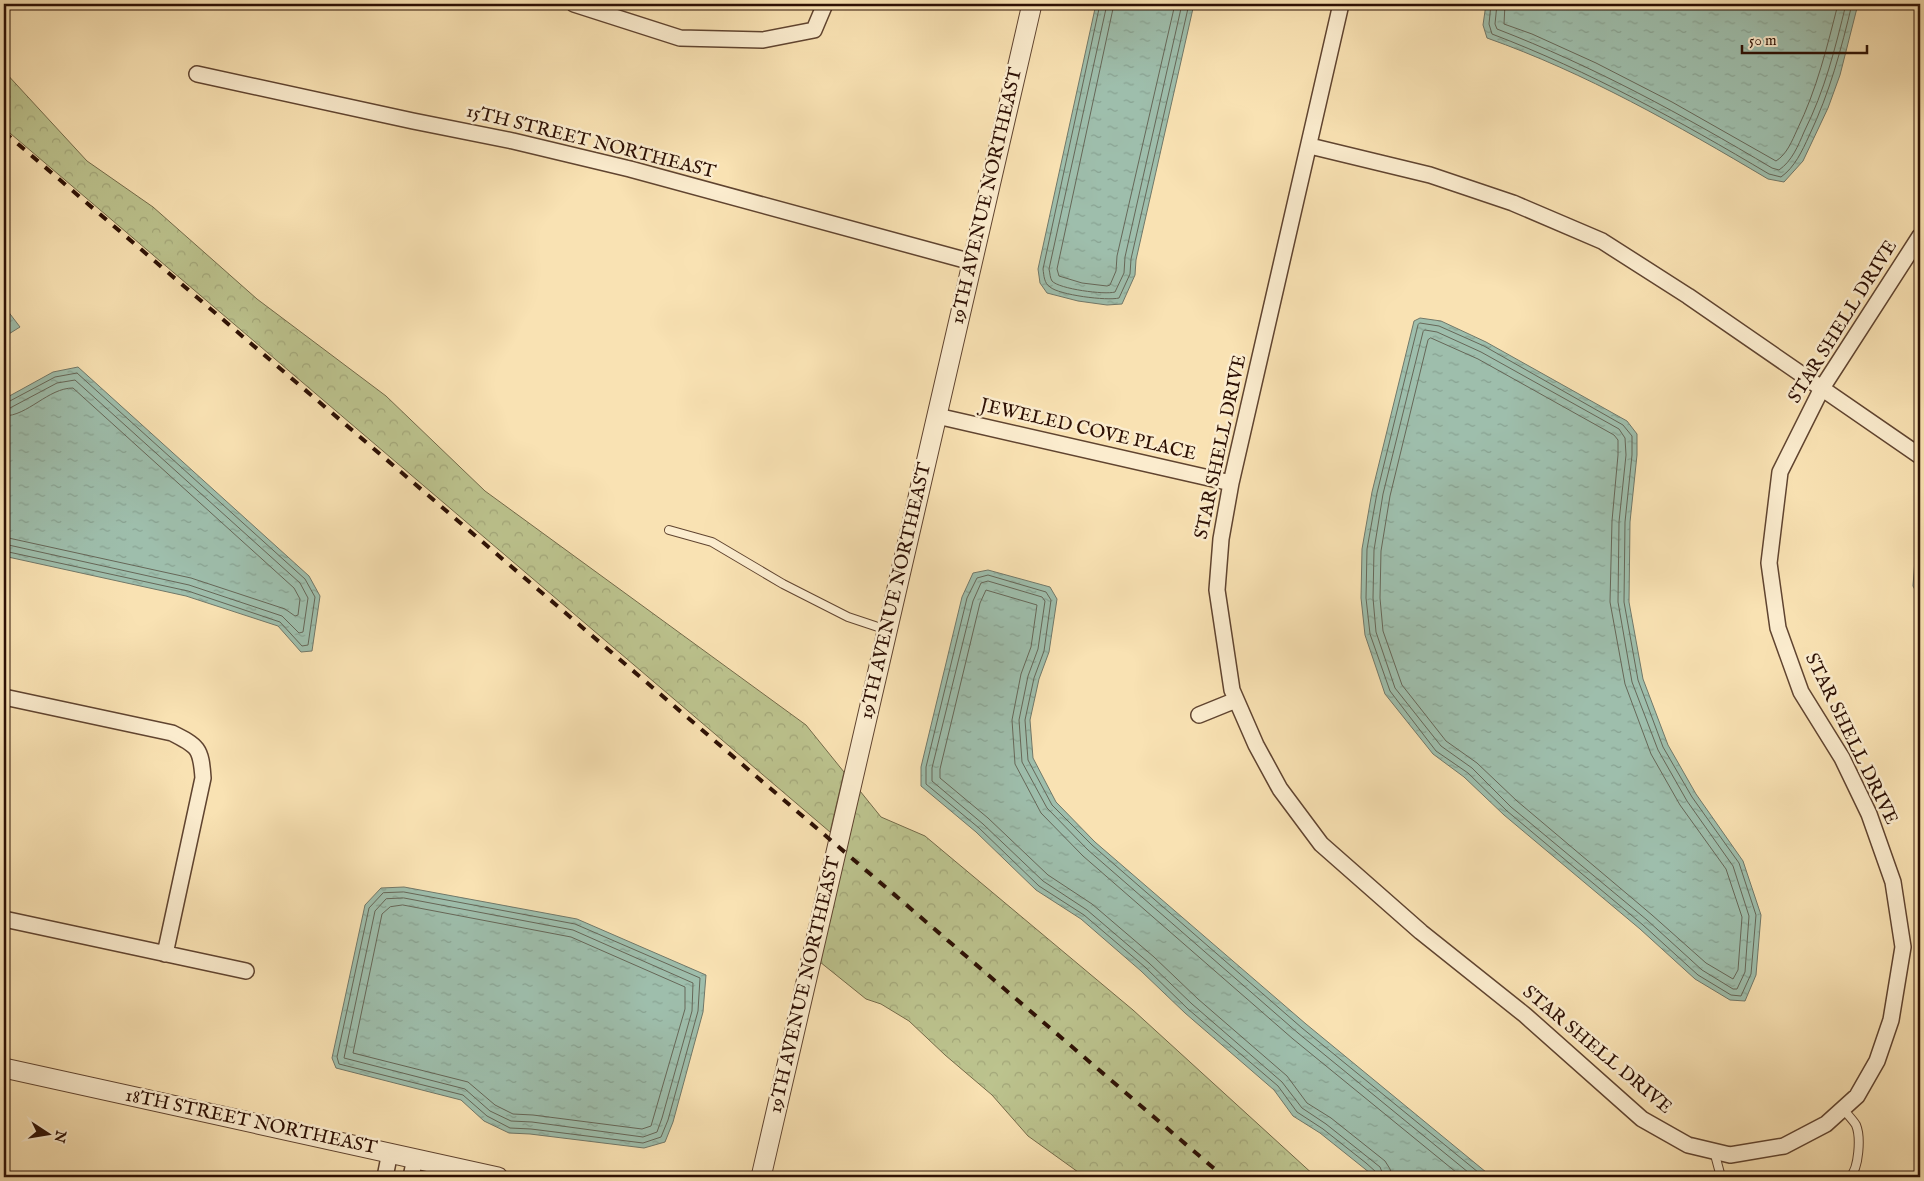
<svg xmlns="http://www.w3.org/2000/svg" width="1924" height="1181" viewBox="0 0 1924 1181" font-family="'IM FELL English',serif">
	<style>
		.forest { fill: url(#forest-crowns); stroke: #746a49 }
		.water { fill: url(#water-ripples); stroke: #717869 }
		.lines { fill: none; stroke-linecap: round; stroke-linejoin: round }
		.shore { stroke: #666758; stroke-width: 1 }
		.service-casing { stroke: #604430; stroke-width: 10 }
		.minor-casing { stroke: #604430; stroke-width: 18 }
		.tertiary-casing { stroke: #604430; stroke-width: 21 }
		.service { stroke: #fbecce; stroke-width: 8 }
		.minor { stroke: #fbecce; stroke-width: 15 }
		.tertiary { stroke: #fbecce; stroke-width: 19 }
		.rail { stroke: #2d1004; stroke-width: 4; stroke-dasharray: 9 9; stroke-linecap: butt }
		.labels { text-anchor: middle; dominant-baseline: central; stroke-width: 5; stroke-linejoin: round; paint-order: stroke }
		.street-label { font-size: 19px; fill: #2d1004; stroke: #fbecce }
	</style>
	<defs>
		<pattern id="forest-crowns" width="20" height="18" patternUnits="userSpaceOnUse" patternTransform="scale(1.25)"><rect width="20" height="18" fill="#bcc38e"/><path d="M2 6a3 3 0 1 1 6 0M12 15a3 3 0 1 1 6 0" fill="none" stroke="#a2a679"/></pattern>
		<pattern id="water-ripples" width="26" height="14" patternUnits="userSpaceOnUse" patternTransform="scale(1.25)"><rect width="26" height="14" fill="#9ebeac"/><path d="M2 4q2-2 4 0t4 0M15 11q2-2 4 0t4 0" fill="none" stroke="#88a292"/></pattern>
	</defs>
	<rect width="100%" height="100%" fill="#f9e2b3"/>
	<filter id="stains"><feTurbulence type="fractalNoise" baseFrequency=".004" numOctaves="4"/><feColorMatrix values="0 0 0 0 .2 0 0 0 0 .09 0 0 0 0 .02 0 0 0 .5 -.17"/></filter>
	<radialGradient id="worn" r=".72"><stop offset=".6" stop-color="#630" stop-opacity="0"/><stop offset="1" stop-color="#630" stop-opacity=".3"/></radialGradient>
	<path class="forest" d="M4,71L87,161L153,207L257,299L386,396L485,491L806,725L844,772L830,832L4,128Z
		M860,791L881,817L925,836L1133,1010L1316,1177H1085L1028,1136L992,1095L945,1055L909,1021L881,1004L866,999L820,962Z"/>
	<path class="water" d="M1096,4H1194L1136,260L1135,275L1122,304L1107,305L1078,301L1047,293L1040,283L1038,269Z
		M1486,4H1858L1840,75L1828,108L1803,161L1784,182L1768,179C1677,125 1586,73 1487,38L1483,25Z
		M4,306L20,327L4,337Z
		M1420,318L1441,321L1486,342L1627,421L1637,434V455L1630,522L1629,602L1643,679L1668,745L1696,794L1743,861L1761,915L1756,975L1745,1001L1730,1000L1695,979L1640,929L1504,815L1464,777L1433,754L1385,694L1365,635L1361,598L1362,549L1372,492L1414,321Z
		M78,367L309,576L320,596L312,651L301,652L278,626L186,596L8,557L4,554V399L53,372Z
		M1920,517V600L1913,586L1918,519Z
		M988,570L1050,587L1057,599L1049,652L1039,679L1030,720L1033,758L1056,802L1095,842L1306,1024L1492,1177H1375L1320,1133L1293,1116L1274,1090L1185,1013L1141,971L1081,919L1036,890L976,832L921,786V767L962,597L973,573Z
		M404,887L577,919L706,975L703,1012L673,1122L665,1142L644,1148L530,1134L509,1133L484,1121L461,1100L336,1068L332,1058L365,905L381,888Z"/>
	<g class="lines">
		<path class="shore" d="M1100,4L1043,269C1044,276 1044,283 1050,287C1059,295 1107,301 1119,298L1130,274L1131,259L1189,4
			M1107,4L1049,269C1050,273 1050,278 1052,281C1059,289 1105,295 1115,292L1124,273L1125,257L1182,4
			M1114,4L1057,269L1059,276L1082,283L1107,286L1110,285L1116,271L1117,256L1175,4
			M1491,4L1489,24L1492,34C1589,71 1680,121 1769,174L1781,177C1795,167 1802,151 1809,136C1830,92 1841,50 1852,4
			M1497,4L1495,24L1497,29C1593,66 1683,115 1772,168L1779,170C1792,161 1798,146 1804,132C1825,90 1835,49 1846,4
			M1505,4L1504,24L1532,34L1596,63L1672,102L1776,161C1787,154 1792,141 1797,130C1817,89 1827,47 1838,4
			M1420,323L1439,326L1484,346L1623,425L1632,436V455L1625,522L1624,602L1638,680L1663,747L1692,797L1739,863L1756,915L1751,974L1741,996L1731,995L1698,975L1643,925L1507,811L1468,773L1436,751L1390,691L1370,634L1366,598L1367,549L1377,493L1418,325Z
			M1425,330L1437,332L1481,352L1619,429L1625,438L1626,455L1619,522L1618,602L1632,682L1658,750L1687,801L1733,866L1749,916L1745,972L1737,989H1733L1702,970L1647,920L1511,807L1472,768L1441,746L1395,688L1376,632L1373,598L1374,550L1383,494L1423,332Z
			M1431,338L1478,359L1614,435L1618,440V455L1612,521L1610,602L1625,684L1651,754L1680,805L1726,869L1742,917L1738,970L1733,979L1706,963L1652,915L1517,801L1477,763L1446,741L1402,685L1383,631L1380,598L1381,551L1390,496L1428,340Z
			M4,403L8,402L55,377L77,373L305,579L315,597L308,645L302,646L280,622L188,591L4,551
			M4,409L10,408L57,383L75,380L300,583L308,598L303,632L299,633L282,616L189,585L4,544
			M4,416C28,416 48,388 73,388L294,588L300,599L298,615L295,616L285,609L191,578L4,537
			M404,892L575,924L700,978L698,1011L668,1120L661,1137L643,1143L531,1129L510,1128L487,1116L463,1095L339,1064L337,1057L369,908L383,893Z
			M404,898L573,930L693,983L692,1011L662,1118L657,1132L643,1137L532,1122L511,1121L490,1111L465,1089L344,1058L375,911L386,899Z
			M403,905L571,937L685,987V1009L651,1126L642,1129L533,1115L513,1114L495,1105L468,1082L353,1053L382,914L390,907Z
			M1378,1177L1376,1172L1366,1163L1323,1129L1297,1112L1278,1086L1188,1009L1145,967L1084,915L1039,886L979,828L926,784V767L967,598L977,578L988,575L1046,592L1051,600L1044,651L1034,678L1025,720L1028,760L1052,805L1092,845L1302,1028L1484,1177
			M1384,1177L1380,1167L1326,1124L1302,1108L1282,1082L1192,1004L1149,963L1087,910L1043,881L983,824L932,781V768L973,601L981,583L988,581L1042,597L1045,601L1038,649L1028,676L1019,720L1022,762L1047,808L1088,850L1298,1033L1474,1177
			M1392,1177L1390,1169L1385,1161L1331,1118L1307,1103L1287,1076L1198,999L1154,957L1092,904L1048,875L988,818L940,778V769L980,603L986,590L1037,605L1031,647L1021,674L1012,720L1015,764L1041,813L1083,856L1293,1039L1462,1177"/>
		<defs>
			<path id="service" d="M669,530L712,542L783,584L848,617L887,630
				M1843,1109C1847,1114 1853,1120 1856,1125C1861,1137 1859,1168 1850,1177
				M1714,1151L1721,1177"/>
			<path id="minor" d="M574,4L680,38L763,40L814,30L825,4
				M1341,4L1231,483L1221,539L1217,590L1232,690L1256,745L1280,789L1321,844L1421,932L1525,1015L1642,1119L1688,1145L1730,1155L1784,1146L1826,1124L1857,1096L1877,1061L1891,1020L1903,947L1893,882L1869,814L1842,758L1801,692L1778,628L1769,563L1780,472L1822,388L1920,236
				M197,74L413,121L513,141L630,169L972,262
				M1310,146L1430,175L1513,203L1602,241L1688,296L1920,456
				M937,416L1231,483
				M4,697L172,733C198,746 201,748 203,778L165,954
				M1199,715L1236,700
				M4,919L246,971
				M385,1177L390,1152
				M411,1177L415,1158"/>
			<path id="tertiary" d="M4,1068L498,1177
				M761,1177L1032,4"/>
		</defs>
		<use href="#service" class="service-casing"/>
		<use href="#minor" class="minor-casing"/>
		<use href="#tertiary" class="tertiary-casing"/>
		<use href="#service" class="service"/>
		<use href="#minor" class="minor"/>
		<use href="#tertiary" class="tertiary"/>
		<path class="rail" d="M4,132L1224,1177"/>
	</g>
	<g class="labels">
		<g class="street-label">
			<text transform="translate(591 142) rotate(14)">15TH STREET NORTHEAST</text>
			<text transform="translate(987 196) rotate(-77)">19TH AVENUE NORTHEAST</text>
			<text transform="translate(1843 322) rotate(-58)">STAR SHELL DRIVE</text>
			<text transform="translate(1088 430) rotate(13)">JEWELED COVE PLACE</text>
			<text transform="translate(1221 447) rotate(-78)">STAR SHELL DRIVE</text>
			<text transform="translate(896 591) rotate(-77)">19TH AVENUE NORTHEAST</text>
			<text transform="translate(1851 739) rotate(64)">STAR SHELL DRIVE</text>
			<text transform="translate(805 985) rotate(-77)">19TH AVENUE NORTHEAST</text>
			<text transform="translate(1597 1050) rotate(40)">STAR SHELL DRIVE</text>
			<text transform="translate(251 1122) rotate(12)">18TH STREET NORTHEAST</text>
		</g>
	</g>
	<rect width="1924" height="1181" fill="none" stroke="#f9e2b3" stroke-width="20"/>
	<rect x="5" y="5" width="1914" height="1171" fill="none" stroke="#2d1004" stroke-width="2.5"/>
	<rect x="10" y="10" width="1904" height="1161" fill="none" stroke="#2d1004"/>
	<g transform="translate(48 1134) rotate(102)" stroke="#fbecce" stroke-width="4" paint-order="stroke">
	<path d="M0-4L9 19L0 12L-9 19Z" fill="#2d1004"/>
	<text y="-8" font-size="14" font-weight="bold" text-anchor="middle" fill="#2d1004">N</text>
	</g>
	<path d="M1742 45v8h125v-8" fill="none" stroke="#2d1004" stroke-width="2.5"/>
	<text x="1749" y="45" font-size="15" fill="#2d1004" stroke="#fbecce" stroke-width="4" paint-order="stroke">50 m</text>
	<rect width="100%" height="100%" filter="url(#stains)"/>
	<rect width="100%" height="100%" fill="url(#worn)"/>
</svg>
